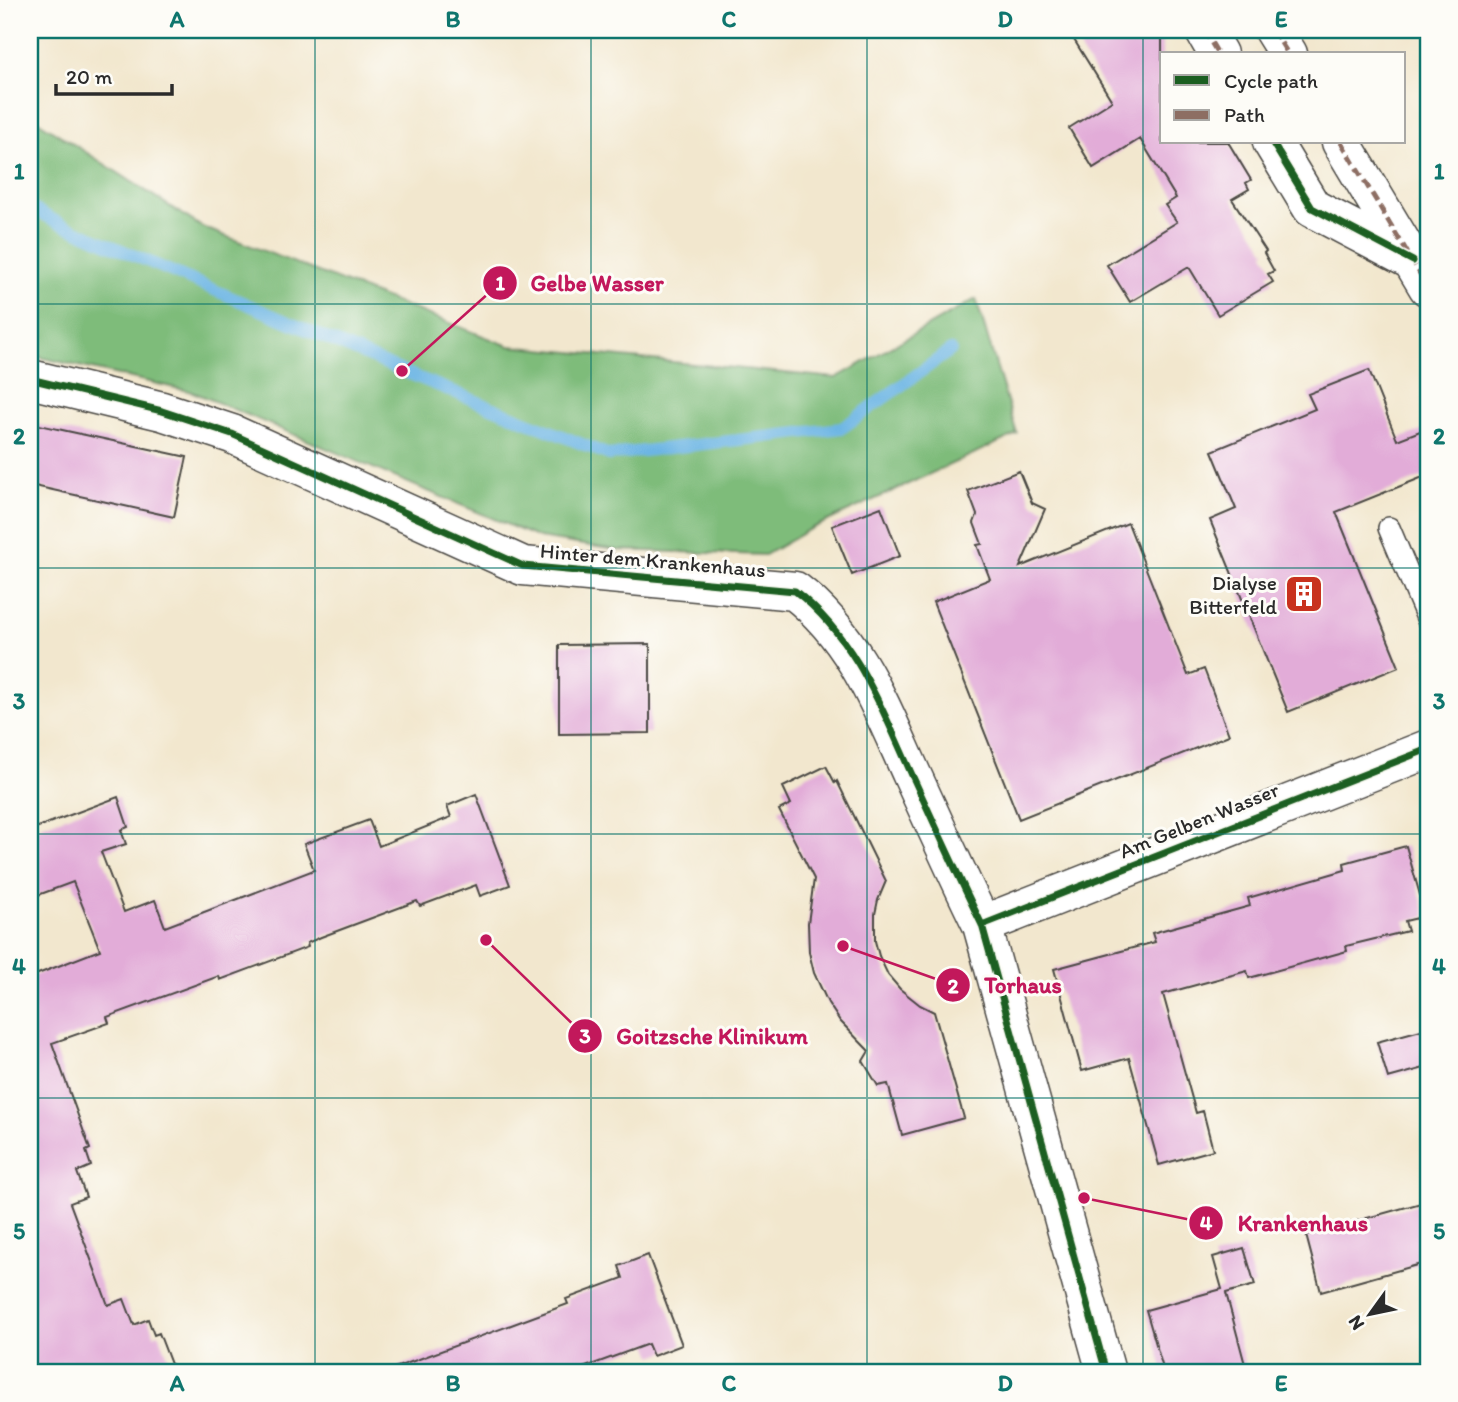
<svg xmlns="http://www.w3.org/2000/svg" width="1458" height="1402" viewBox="0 0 1458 1402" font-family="Itim,sans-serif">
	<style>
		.forest { fill: #7ebc7a; stroke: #547452; stroke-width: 2 }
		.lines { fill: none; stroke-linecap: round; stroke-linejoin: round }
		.stream { stroke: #6cb5e4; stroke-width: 12 }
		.building { fill: #e2acd8 }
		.lane-casing { stroke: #494743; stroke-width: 24 }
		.street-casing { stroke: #494743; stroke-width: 41 }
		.lane { stroke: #fff; stroke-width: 21 }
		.street { stroke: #fff; stroke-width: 38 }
		.quiet { stroke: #8d6e63; stroke-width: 5; stroke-dasharray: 10 5; stroke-linecap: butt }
		.cycleway-casing { stroke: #fdfcf7; stroke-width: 11 }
		.cycleway { stroke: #1b5e20; stroke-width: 7 }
		.grid { fill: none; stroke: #0f766e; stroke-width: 2; stroke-opacity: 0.55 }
		.labels { text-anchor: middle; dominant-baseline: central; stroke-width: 6; stroke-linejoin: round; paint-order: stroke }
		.street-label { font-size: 21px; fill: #2b2b2b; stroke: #fdfcf7 }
		.poi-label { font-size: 21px; fill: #2b2b2b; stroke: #fdfcf7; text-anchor: end }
		.leader { fill: none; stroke: #c2185b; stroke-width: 2.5 }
		.callout-dot { fill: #c2185b; stroke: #fdfcf7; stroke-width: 2.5 }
		.mark-label { font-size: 21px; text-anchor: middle; font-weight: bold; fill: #fff }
		.callout-label { font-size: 23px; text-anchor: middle; font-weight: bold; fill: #c2185b; stroke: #fdfcf7; stroke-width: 6; stroke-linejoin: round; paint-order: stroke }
		.neatline { fill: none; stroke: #0f766e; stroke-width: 2.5 }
		.grid-label { font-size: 23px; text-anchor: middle; font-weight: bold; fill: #0f766e }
	</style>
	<rect width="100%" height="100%" fill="#fdfcf7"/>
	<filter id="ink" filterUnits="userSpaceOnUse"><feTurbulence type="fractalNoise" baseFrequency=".0143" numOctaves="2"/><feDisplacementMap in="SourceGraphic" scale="14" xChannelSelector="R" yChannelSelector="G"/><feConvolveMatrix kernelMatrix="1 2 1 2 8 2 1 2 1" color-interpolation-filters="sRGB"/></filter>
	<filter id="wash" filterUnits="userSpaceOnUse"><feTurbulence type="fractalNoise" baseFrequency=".00686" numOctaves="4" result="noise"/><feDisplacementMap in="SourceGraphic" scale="28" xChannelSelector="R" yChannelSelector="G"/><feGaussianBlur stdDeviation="1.57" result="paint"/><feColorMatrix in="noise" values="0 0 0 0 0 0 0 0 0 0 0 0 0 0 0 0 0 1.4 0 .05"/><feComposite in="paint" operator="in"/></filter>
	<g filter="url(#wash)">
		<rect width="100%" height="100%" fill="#f2e7ce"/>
		<path class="forest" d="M30,116L202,227L509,346L836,378L976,299L1017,434L810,529L765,555L616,550L539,538L193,392L30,355Z"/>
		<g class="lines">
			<path class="stream" d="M30,207L59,223L402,371L609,455L842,428L951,350"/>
		</g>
		<g id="blocks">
			<path class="building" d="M1068,30H1162V142H1228L1251,180L1246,183L1249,189L1232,199L1266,251L1264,253L1274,271L1268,274L1273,282L1218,315L1189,267L1130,302L1107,265L1177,222L1165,205L1176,198L1140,139L1093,168L1069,128L1112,101Z
				M1369,370L1397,440L1428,428V475L1336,512L1399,667L1288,712L1210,520L1236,509L1212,451L1315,409L1308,394Z
				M30,423L187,457L174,517L30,485Z
				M1019,471L1032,503L1045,509L1020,567L1128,523L1188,675L1204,669L1229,735L1019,819L933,602L990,579L977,545L982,544L974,523L977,515L968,491Z
				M881,507L900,556L852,575L832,526Z
				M650,644V733L559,734V645Z
				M826,766L835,783L837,781L886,881L878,900L875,914V941L879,956L888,975L900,989L920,1005L934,1012L964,1118L902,1135L888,1084L878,1086L863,1061L869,1051L840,1021L828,1003L814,973L809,952L808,923L814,879L779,810L791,804L783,787Z
				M476,794L510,885L480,896L476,885L420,906L417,901L321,937L307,943L308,947L220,980L219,976L107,1017L109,1023L52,1043L90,1149L86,1151L91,1166L77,1172L86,1197L70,1203L108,1305L124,1299L134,1325L148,1319L154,1335L159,1333L174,1372H30V977L100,950L73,882L30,898V830L118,797L128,827L121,830L126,844L101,852L124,912L155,900L165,927L314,870L304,844L369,820L379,846L451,817L447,806Z
				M1406,846L1426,916L1405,921L1408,931L1346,946L1347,951L1249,978L1247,971L1163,994L1196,1113L1203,1111L1213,1150L1159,1165L1129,1058L1082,1071L1054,969L1155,942L1152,933L1250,906L1248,898L1345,870L1344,863Z
				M1428,1028V1067L1388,1078L1377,1042Z
				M1428,1201V1262L1321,1292L1306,1235Z
				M1244,1248L1255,1285L1226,1293L1247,1372H1164L1146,1310L1222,1289L1213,1257Z
				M648,1255L682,1345L653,1356L648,1344L572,1372H392V1369L568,1304L566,1299L623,1278L619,1266Z"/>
		</g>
	</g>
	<g filter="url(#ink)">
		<use href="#blocks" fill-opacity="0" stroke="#494743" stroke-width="2"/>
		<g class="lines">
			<defs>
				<path id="lane" d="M1389,528L1428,620"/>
				<path id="street" d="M1204,30L1218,54
					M1273,30L1288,54
					M1272,142L1312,208L1413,261
					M1341,142L1428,287
					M30,379L162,411L232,434L523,566L795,591C856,638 881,707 912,775C935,825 958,876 982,925L1106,1372
					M982,925L1428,749"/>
			</defs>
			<use href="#lane" class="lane-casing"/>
			<use href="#street" class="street-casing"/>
			<use href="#lane" class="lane"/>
			<use href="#street" class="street"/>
			<path class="quiet" d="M1204,30L1218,54
				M1273,30L1288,54
				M1341,142L1428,287"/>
			<defs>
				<path id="cycleway" d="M1272,142L1312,208L1413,261
					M30,379L162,411L232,434L523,566L795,591C856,638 881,707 912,775C935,825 958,876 982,925L1106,1372
					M982,925L1428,749"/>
			</defs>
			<use href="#cycleway" class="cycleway-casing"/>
			<use href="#cycleway" class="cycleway"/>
		</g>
	</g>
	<path class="grid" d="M315,30V1372M591,30V1372M867,30V1372M1143,30V1372M30,304H1428M30,568H1428M30,834H1428M30,1098H1428"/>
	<defs>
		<symbol id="building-square" viewBox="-11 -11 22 22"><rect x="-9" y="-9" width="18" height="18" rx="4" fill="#c8321e" stroke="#fdfcf7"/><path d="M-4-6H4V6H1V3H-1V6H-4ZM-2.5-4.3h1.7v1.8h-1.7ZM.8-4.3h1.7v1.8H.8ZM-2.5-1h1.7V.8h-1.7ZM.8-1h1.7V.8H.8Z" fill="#fff"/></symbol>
	</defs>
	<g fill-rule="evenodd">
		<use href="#building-square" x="1282" y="572" width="44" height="44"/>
	</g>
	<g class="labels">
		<g class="street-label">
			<text transform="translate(653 560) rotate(5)">Hinter dem Krankenhaus</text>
			<text transform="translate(1199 820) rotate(-22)">Am Gelben Wasser</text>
		</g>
		<g class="poi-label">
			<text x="1277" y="582">Dialyse<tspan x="1277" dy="24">Bitterfeld</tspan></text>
		</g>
	</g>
	<path class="leader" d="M402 371L500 283M843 946L953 985M486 940L585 1036M1084 1198L1206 1223"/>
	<g class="callout-dot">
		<circle cx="402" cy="371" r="7"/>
		<circle cx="843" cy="946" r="7"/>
		<circle cx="486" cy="940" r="7"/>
		<circle cx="1084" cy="1198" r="7"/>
		<circle cx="500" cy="283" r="18"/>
		<circle cx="953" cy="985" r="18"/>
		<circle cx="585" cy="1036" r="18"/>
		<circle cx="1206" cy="1223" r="18"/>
	</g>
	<g class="mark-label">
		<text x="500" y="290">1</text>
		<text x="953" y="993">2</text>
		<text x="585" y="1043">3</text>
		<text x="1206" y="1230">4</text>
	</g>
	<g class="callout-label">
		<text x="597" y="291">Gelbe Wasser</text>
		<text x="1023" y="993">Torhaus</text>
		<text x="712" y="1044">Goitzsche Klinikum</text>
		<text x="1303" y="1231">Krankenhaus</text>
	</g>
	<rect width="1458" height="1402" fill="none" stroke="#fdfcf7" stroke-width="77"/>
	<rect x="1160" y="52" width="245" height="91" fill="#fdfcf7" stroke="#a9a8a5" stroke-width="2"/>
	<rect x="1174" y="75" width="35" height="10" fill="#1b5e20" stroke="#a9a8a5" stroke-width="2"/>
	<text x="1224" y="88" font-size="21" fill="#2b2b2b">Cycle path</text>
	<rect x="1174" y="110" width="35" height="10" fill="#8d6e63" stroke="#a9a8a5" stroke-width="2"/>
	<text x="1224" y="122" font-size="21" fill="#2b2b2b">Path</text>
	<g transform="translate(1370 1314) rotate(237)" stroke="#fdfcf7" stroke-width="5" paint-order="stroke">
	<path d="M0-5L12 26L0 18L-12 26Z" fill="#2b2b2b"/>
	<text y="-10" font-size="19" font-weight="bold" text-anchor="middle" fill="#2b2b2b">N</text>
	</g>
	<path d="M56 84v10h116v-10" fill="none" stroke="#2b2b2b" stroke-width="3.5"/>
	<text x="66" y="84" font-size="21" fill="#2b2b2b" stroke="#fdfcf7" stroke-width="5" paint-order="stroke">20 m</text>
	<rect x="38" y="38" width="1382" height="1326" class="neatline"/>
	<g class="grid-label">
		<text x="177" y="27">A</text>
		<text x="453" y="27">B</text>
		<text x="729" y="27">C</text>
		<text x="1005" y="27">D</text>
		<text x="1281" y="27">E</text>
		<text x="19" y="179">1</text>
		<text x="1439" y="179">1</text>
		<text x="19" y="444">2</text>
		<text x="1439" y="444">2</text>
		<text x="19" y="709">3</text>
		<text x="1439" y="709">3</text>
		<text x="19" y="974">4</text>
		<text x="1439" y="974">4</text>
		<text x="19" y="1239">5</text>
		<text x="1439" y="1239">5</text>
		<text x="177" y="1391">A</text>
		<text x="453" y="1391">B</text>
		<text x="729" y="1391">C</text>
		<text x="1005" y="1391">D</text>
		<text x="1281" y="1391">E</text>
	</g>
</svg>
